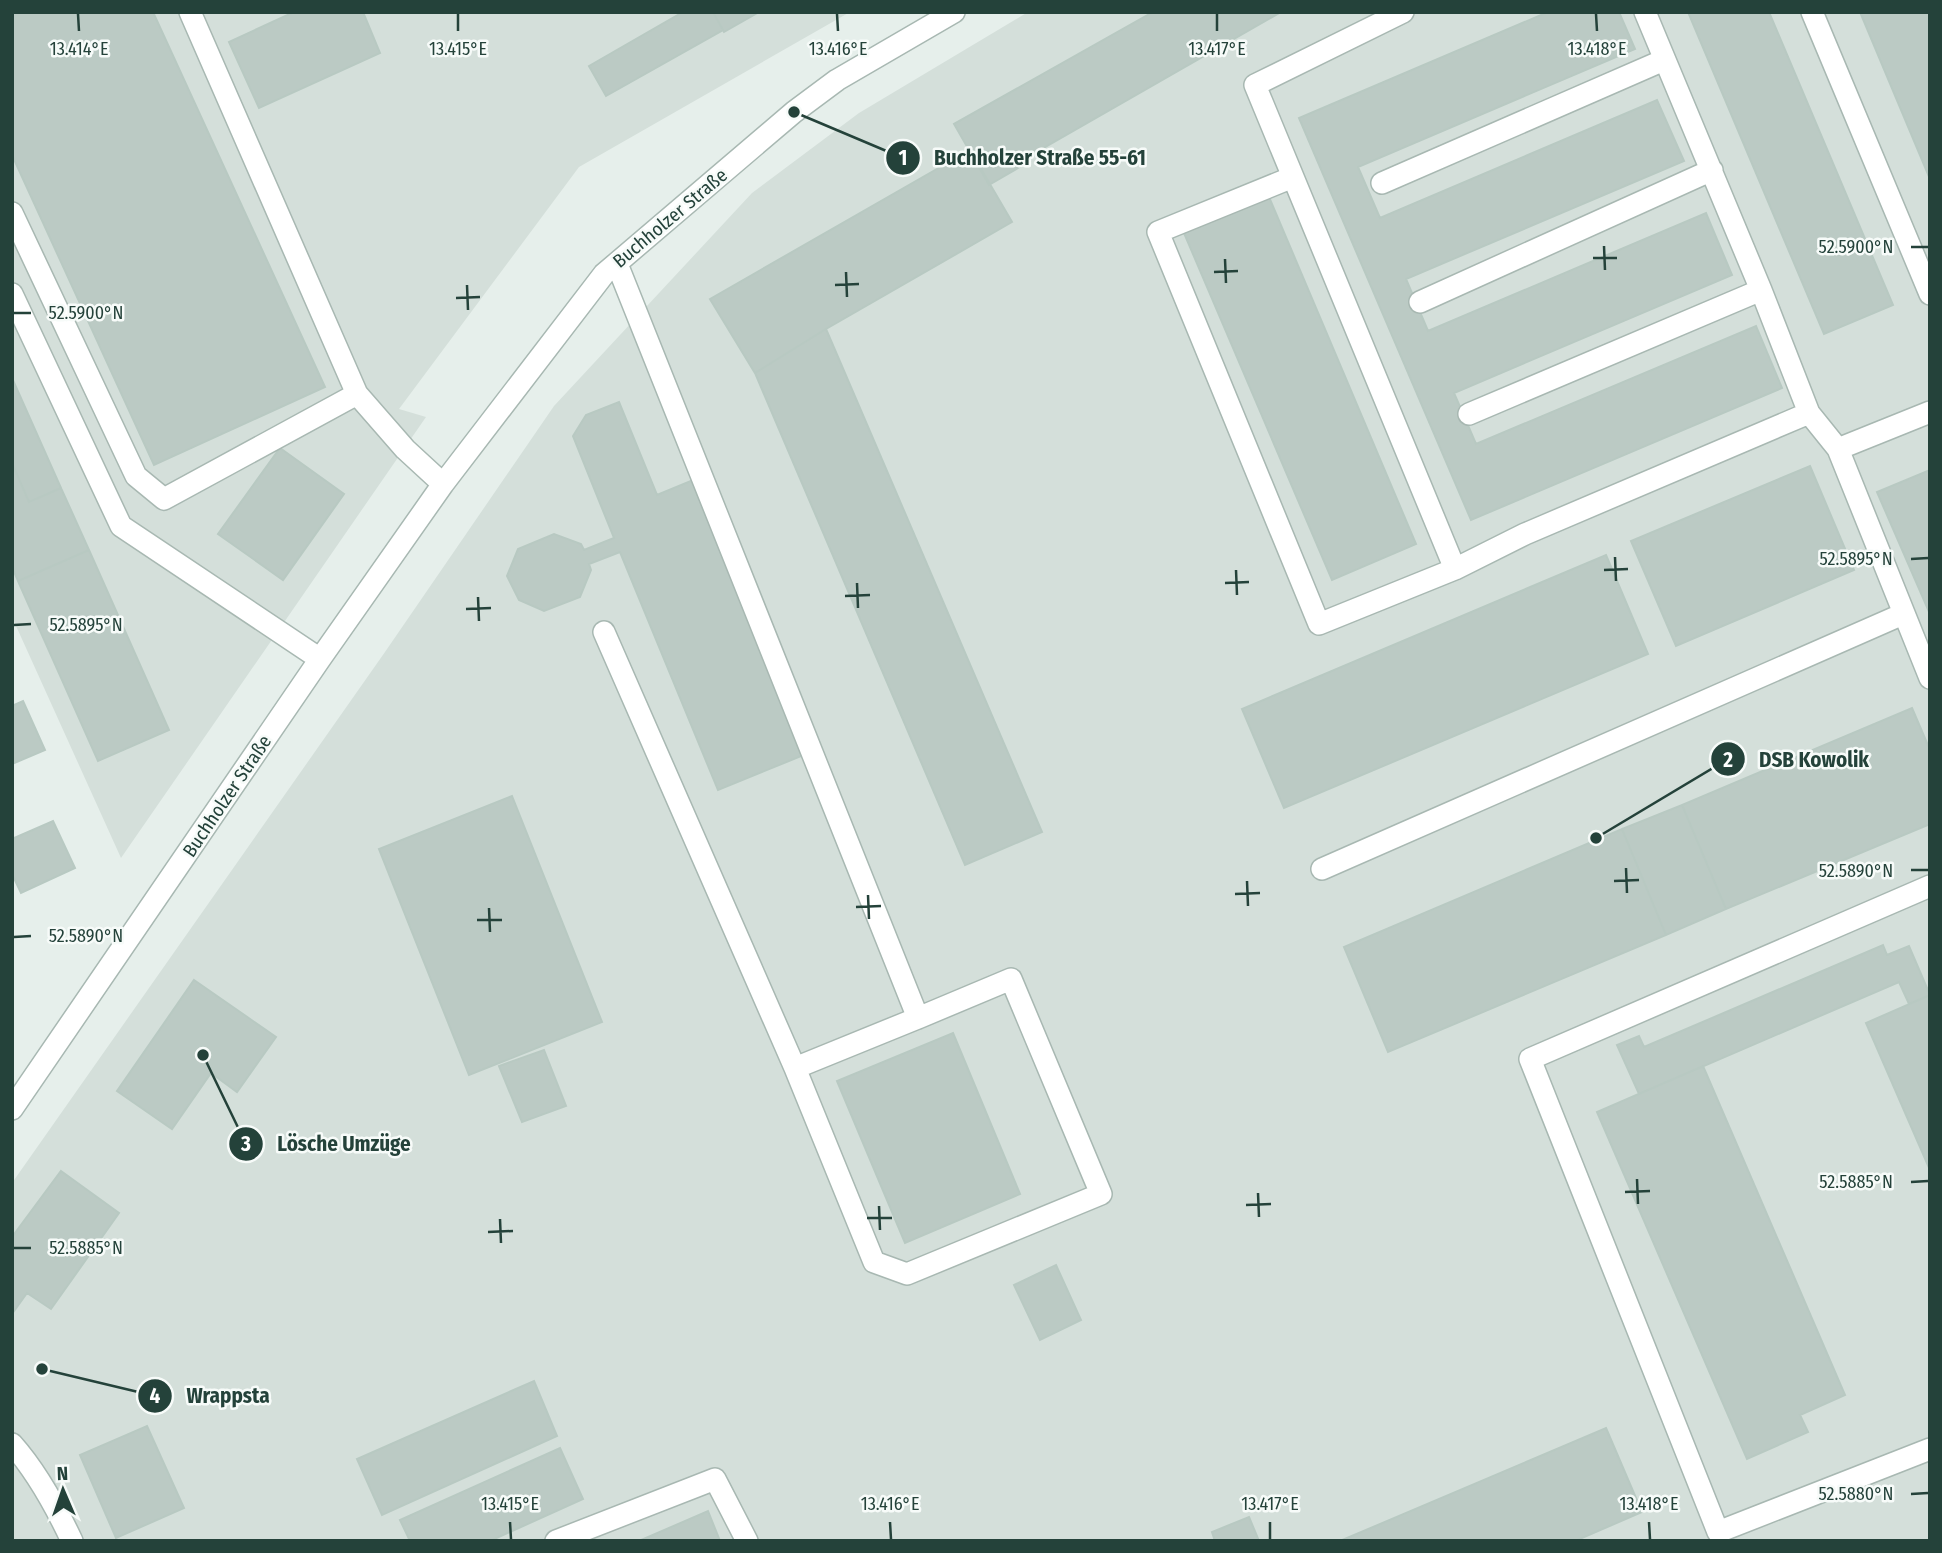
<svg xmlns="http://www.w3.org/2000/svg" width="1942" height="1553" viewBox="0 0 1942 1553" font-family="'Fira Sans Condensed',sans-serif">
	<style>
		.built { fill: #d4dfda }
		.building { fill: #bbcac4; stroke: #b8c9c2; stroke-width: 2 }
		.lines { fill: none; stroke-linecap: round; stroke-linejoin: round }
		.minor-casing { stroke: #a8b8b2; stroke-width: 24 }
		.minor { stroke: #fff; stroke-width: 21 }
		.ticks { fill: none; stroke: #24423a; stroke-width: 2.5 }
		.labels { text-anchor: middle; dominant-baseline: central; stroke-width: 5; stroke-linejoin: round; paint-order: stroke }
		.street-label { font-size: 19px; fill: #24423a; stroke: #f7fbf9 }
		.ticks-label { font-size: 18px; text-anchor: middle; fill: #24423a; stroke: #f7fbf9; stroke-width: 5; stroke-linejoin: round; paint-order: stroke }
		.leader { fill: none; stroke: #24423a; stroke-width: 2.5 }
		.callout-dot { fill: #24423a; stroke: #f7fbf9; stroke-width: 2.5 }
		.mark-label { font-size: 21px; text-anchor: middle; font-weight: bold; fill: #fff }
		.callout-label { font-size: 21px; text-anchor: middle; font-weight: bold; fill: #24423a; stroke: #f7fbf9; stroke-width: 5; stroke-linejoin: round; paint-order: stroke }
	</style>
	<rect width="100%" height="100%" fill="#e6efeb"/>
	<path class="built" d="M12,12H850L579,167L399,409L426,417L121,858L12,617Z
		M1028,12H1930V1541H12V1183L385,652L554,406L752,193L859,113Z"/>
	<path class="building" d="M12,12H153L325,387L154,465L12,155Z
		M294,12H363L380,53L259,108L229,42Z
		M683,12H713L723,30L606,96L589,66Z
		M713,12H759L724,32Z
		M1153,12H1281L1028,157L1030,161L989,185L954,124Z
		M1548,12H1619L1635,49L1358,167L1380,218L1657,100L1684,161L1406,279L1428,331L1706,213L1732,275L1454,393L1476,444L1756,326L1782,388L1471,520L1299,118Z
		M1688,12H1769L1893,305L1824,334Z
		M1860,12H1930V179Z
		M970,150L1012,222L826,329L755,373L710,299Z
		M1269,197L1416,544L1332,580L1184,233Z
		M826,329L1042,832L965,865L755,373Z
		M12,378L61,488L29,502L12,463Z
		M619,402L657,495L698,478L811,752L718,790L620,552L589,564L591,570L580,597L544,611L519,600L507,576L518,549L554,534L581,544L584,550L614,538L573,436L586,415Z
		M280,448L344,494L283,580L218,534Z
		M12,463L29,502L61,488L89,550L18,581L12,567Z
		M1810,466L1854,570L1676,646L1631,541Z
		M1930,470V614L1877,492Z
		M89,550L169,730L98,761L18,581Z
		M1606,555L1648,654L1284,808L1242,709Z
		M23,701L45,750L12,764V706Z
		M1912,708L1930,750V824L1726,909L1682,805Z
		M512,796L602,1022L469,1075L379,849Z
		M1682,805L1726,909L1666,935L1622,829Z
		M53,821L75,868L21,893L12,874V839Z
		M1622,829L1666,935L1388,1052L1344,947Z
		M1883,945L1887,955L1909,946L1930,995L1909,1004L1899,982L1639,1094L1617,1045L1639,1036L1644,1047Z
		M194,980L276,1037L237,1092L211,1073L172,1129L117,1091Z
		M1930,995V1170L1866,1023Z
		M953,1033L1020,1194L905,1243L837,1081Z
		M544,1050L566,1106L522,1122L499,1066Z
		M1703,1066L1845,1395L1800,1415L1808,1432L1747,1459L1597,1112Z
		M61,1171L119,1213L51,1309L27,1293L12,1314V1237Z
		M1056,1265L1081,1320L1040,1340L1014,1285Z
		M534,1381L557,1436L382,1515L357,1459Z
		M147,1426L184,1508L116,1538L80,1455Z
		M1606,1428L1642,1512L1575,1541H1340Z
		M560,1448L583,1499L490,1541H410L400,1520Z
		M708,1511L720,1541H639Z
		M1249,1517L1259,1541H1215L1212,1532Z"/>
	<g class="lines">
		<defs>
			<path id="minor" d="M190,12L357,394L405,449L443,484
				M1403,12L1255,85L1455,569L1525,534L1809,413
				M1645,12L1761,290L1809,413L1838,449L1930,678
				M1812,12L1930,294
				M1293,177L1158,232L1319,624L1455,569
				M1382,183L1664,60
				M12,213L136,476L164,499L357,394
				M617,264L918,1018L1011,979L1101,1194L907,1274L874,1262L795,1068L918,1018
				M12,294L121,526L320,659
				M1420,302L1712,170
				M1469,414L1761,290
				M1838,449L1930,412
				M604,632L795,1068
				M1322,869L1903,614
				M1930,886L1530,1059L1718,1532L1930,1449
				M12,1109L320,659L443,484L604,274L794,112L837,80L954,12
				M12,1444C37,1472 56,1507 72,1541
				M556,1541L715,1479L747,1541"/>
		</defs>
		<use href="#minor" class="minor-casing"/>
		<use href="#minor" class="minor"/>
	</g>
	<path class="ticks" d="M78,14L79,31M458,14V31M837,14L838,31M1217,14V31M1596,14L1597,31M1604,246L1605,270M1911,247H1928M1593,258H1617M1225,259L1226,283M846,272L847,297M1214,272L1238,271M467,285L468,310M835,285L859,284M456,298L480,297M14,313H31M1615,557L1616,581M1911,559L1928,558M1236,570L1237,595M1604,570L1628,569M857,583L858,608M1225,583L1249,582M845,596L870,595M478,597L479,621M466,609L491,608M14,625L31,624M1626,868L1627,893M1911,870H1928M1247,881L1248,906M1614,881L1639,880M1235,894L1260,893M868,895L869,919M856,907L881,906M489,908L490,932M477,920H502M14,937L31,936M1637,1179L1638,1204M1911,1182L1928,1181M1625,1192L1650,1191M1258,1193L1259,1217M1246,1205L1271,1204M879,1206L880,1230M867,1218H892M500,1219L501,1243M488,1232L513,1231M14,1248H31M1911,1494L1928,1493M510,1522L511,1539M890,1522L891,1539M1270,1522V1539M1649,1522L1650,1539"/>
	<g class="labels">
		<g class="street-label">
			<text transform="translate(670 218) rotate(-40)">Buchholzer Straße</text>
			<text transform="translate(227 796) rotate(-56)">Buchholzer Straße</text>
		</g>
	</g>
	<g class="ticks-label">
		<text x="79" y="55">13.414°E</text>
		<text x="458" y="55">13.415°E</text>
		<text x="838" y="55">13.416°E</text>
		<text x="1217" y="55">13.417°E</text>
		<text x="1597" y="55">13.418°E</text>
		<text x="1856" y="253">52.5900°N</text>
		<text x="86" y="319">52.5900°N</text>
		<text x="1856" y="565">52.5895°N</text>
		<text x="86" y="631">52.5895°N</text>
		<text x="1856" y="877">52.5890°N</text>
		<text x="86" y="942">52.5890°N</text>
		<text x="1856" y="1188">52.5885°N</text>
		<text x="86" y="1254">52.5885°N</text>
		<text x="1856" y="1500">52.5880°N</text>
		<text x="510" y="1510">13.415°E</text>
		<text x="890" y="1510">13.416°E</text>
		<text x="1270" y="1510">13.417°E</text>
		<text x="1649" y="1510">13.418°E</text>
	</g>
	<path class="leader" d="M794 112L903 158M1596 838L1728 759M203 1055L246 1144M42 1369L155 1396"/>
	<g class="callout-dot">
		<circle cx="794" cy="112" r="7"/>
		<circle cx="1596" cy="838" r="7"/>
		<circle cx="203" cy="1055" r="7"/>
		<circle cx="42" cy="1369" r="7"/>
		<circle cx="903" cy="158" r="18"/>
		<circle cx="1728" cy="759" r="18"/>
		<circle cx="246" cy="1144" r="18"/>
		<circle cx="155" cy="1396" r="18"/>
	</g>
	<g class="mark-label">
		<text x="903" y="165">1</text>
		<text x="1728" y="767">2</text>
		<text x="246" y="1151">3</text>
		<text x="155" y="1403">4</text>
	</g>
	<g class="callout-label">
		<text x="1040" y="165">Buchholzer Straße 55-61</text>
		<text x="1814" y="767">DSB Kowolik</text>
		<text x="344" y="1151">Lösche Umzüge</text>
		<text x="228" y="1403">Wrappsta</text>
	</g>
	<rect width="1942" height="1553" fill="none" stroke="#24423a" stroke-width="28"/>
	<g transform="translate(63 1490) rotate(358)" stroke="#f7fbf9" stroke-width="5" paint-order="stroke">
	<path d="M0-5L12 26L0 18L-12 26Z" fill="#24423a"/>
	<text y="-10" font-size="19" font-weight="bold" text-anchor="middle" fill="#24423a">N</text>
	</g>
</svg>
